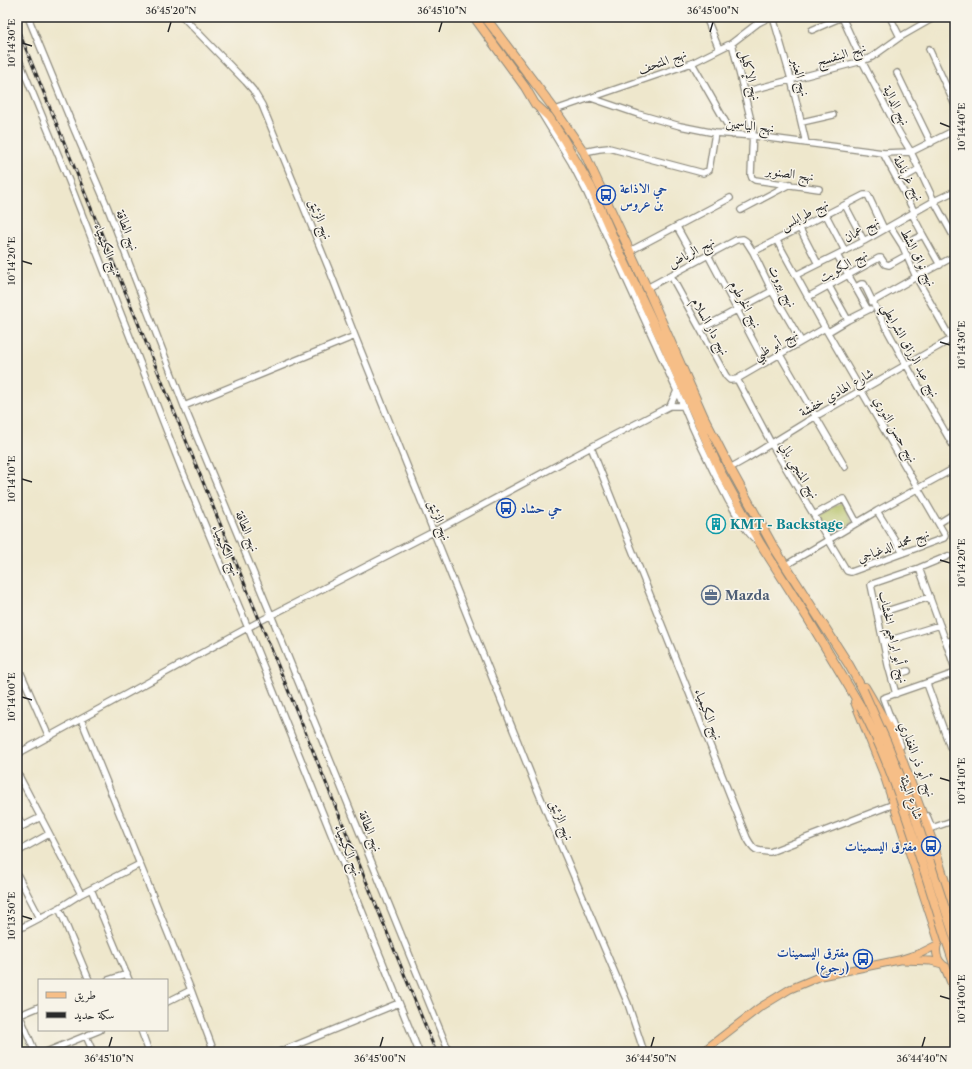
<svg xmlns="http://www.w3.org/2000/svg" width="972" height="1069" viewBox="0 0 972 1069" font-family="'Libre Caslon Text',Amiri,serif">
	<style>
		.green { fill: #b1be61; stroke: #6e7446 }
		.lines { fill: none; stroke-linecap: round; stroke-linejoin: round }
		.minor-casing { stroke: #8c897c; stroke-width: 8 }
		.major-casing { stroke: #8c897c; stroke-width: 9 }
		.highway-casing { stroke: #8c897c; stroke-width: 10 }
		.minor { stroke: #fff; stroke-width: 5.5 }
		.major { stroke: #f6be87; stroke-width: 7 }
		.highway { stroke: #f6be87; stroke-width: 8 }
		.rail-casing { stroke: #2b2b2b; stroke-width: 3 }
		.rail { stroke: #f7f3e8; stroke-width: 1.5; stroke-dasharray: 4.5; stroke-linecap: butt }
		.highway-bridge-casing { stroke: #8c897c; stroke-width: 10; stroke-linecap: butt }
		.highway-bridge { stroke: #f6be87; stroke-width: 8 }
		.ticks { fill: none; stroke: #2b2b2b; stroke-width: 1.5 }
		.labels { text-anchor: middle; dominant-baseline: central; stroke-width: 3; stroke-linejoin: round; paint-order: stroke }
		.street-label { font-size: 13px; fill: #2b2b2b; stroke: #f7f3e8 }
		.transit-label { font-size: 13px; font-weight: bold; fill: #164399; stroke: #f7f3e8; text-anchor: start }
		.culture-label { font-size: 13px; font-weight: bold; fill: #0d838f; stroke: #f7f3e8; text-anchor: start }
		.service-label { font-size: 13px; font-weight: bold; fill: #4e5e75; stroke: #f7f3e8; text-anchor: start }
		.neatline { fill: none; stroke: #2b2b2b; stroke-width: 1.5 }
		.ticks-label { font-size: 10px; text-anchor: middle; fill: #2b2b2b }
	</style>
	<rect width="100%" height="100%" fill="#f7f3e8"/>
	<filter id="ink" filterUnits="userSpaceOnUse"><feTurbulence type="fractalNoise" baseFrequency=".025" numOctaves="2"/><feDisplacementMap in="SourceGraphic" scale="8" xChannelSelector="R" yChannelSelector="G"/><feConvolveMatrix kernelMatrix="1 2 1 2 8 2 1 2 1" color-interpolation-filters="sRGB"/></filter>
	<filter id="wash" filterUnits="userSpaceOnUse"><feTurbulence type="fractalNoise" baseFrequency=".012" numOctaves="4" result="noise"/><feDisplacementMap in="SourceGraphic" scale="16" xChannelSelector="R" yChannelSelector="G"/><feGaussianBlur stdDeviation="0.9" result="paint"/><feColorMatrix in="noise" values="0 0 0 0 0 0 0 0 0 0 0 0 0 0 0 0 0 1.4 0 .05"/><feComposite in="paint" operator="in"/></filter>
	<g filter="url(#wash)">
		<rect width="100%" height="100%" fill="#eee7cc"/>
		<path class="green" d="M840,503L844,504L853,523L834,533L829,532L820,515Z
			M17,1024L19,1025L21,1027L31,1052H19L17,1046Z"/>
	</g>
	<g filter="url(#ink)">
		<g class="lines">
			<defs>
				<path id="minor" d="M28,17L74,129L107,206L184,406L271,615L449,1052
					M183,17L246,82L253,90L262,105L331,274L355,336L534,782L628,1004L644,1052
					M706,17L719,49
					M756,17L758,23
					M773,17L791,79L806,143
					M842,17L862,61L900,134L911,152L934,201L955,239
					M890,17L900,37
					M812,30L842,17
					M732,43L753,129L751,175L752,178L755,180L819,189
					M929,49L955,105
					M17,55L69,181L182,470L248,628L419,1052
					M692,63L733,135
					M897,73L931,143
					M744,92L862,61L872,57L900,37L935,17
					M591,98L638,114L680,126L715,133L754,136L883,153L911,152L955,130
					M555,110L692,63L732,43L758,23L770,17
					M540,111L571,162L587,193L677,391C692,428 709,464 728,500C736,513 744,530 756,540
					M802,122L833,115
					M584,152L599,149L609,148L703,173L709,170L715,133
					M883,153L915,213
					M898,181L919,169
					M845,205L864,241
					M741,210L790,184
					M912,214L923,235L940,265
					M826,215L845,251
					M890,226L902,245L916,277L955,346
					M677,227L696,261
					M800,229L818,264
					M902,245L923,235
					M630,251L730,198
					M753,252L864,195H868L884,229
					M708,255L765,363
					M837,255L868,310
					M796,275L864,241L934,201L955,191
					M671,276L726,376L730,380L737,379L825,328
					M829,286L848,320
					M856,287L861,284H864C891,341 924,395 955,449
					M647,288L736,240L743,239L746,241L753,252L772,291L801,341
					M808,297L879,258H881L885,264L889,265L907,255
					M872,302L916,277L955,256
					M701,329L772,291
					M828,332L848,320L870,309
					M780,355L845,467
					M737,379L771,443L847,571L851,572L944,538L945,535L825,328L777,241
					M184,406L355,336
					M670,406L677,391
					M947,435L955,430
					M591,447L747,838C754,851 756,851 770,852L894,804
					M730,468L746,459L816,416L955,337
					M877,511L903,553
					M814,515L843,499H844L857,523
					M939,523L955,513
					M786,565L877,511L955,468
					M919,568L946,642L955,669
					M877,614L930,597
					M884,642L940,625
					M946,642L955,639
					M17,664L49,737
					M891,676L908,671
					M927,684L950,747L955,753
					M896,694L888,665L871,585L872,584L919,568L948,556
					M81,719L191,990L214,1052
					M901,746L883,698L955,673
					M17,754L260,621L433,532L591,447L670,406H683
					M17,772L81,894
					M17,816L23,826L41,817
					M927,816L932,828L955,820
					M17,852L49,834
					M17,874L40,918
					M91,889L129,980
					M59,908L89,980
					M17,930L59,908L81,894L140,864
					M108,980L127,974
					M167,1002L191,990
					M17,1009L35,1052
					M20,1015L39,1007
					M141,1030L149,1052
					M86,1036L93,1052
					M46,1052L100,1030
					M279,1052L399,1003"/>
				<path id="major" d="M938,943C933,956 941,968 955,970
					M902,960L931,961L942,964
					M702,1052L759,1008L790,989L821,976L899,960L921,953L937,945"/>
				<path id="highway" d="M474,17L525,87L535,104L549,117L564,140L591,187L617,246L661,339L720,471L760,543L807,617L861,707
					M485,17L555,110L584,152L647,288L704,417L730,468L773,546L849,665L863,690
					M865,687L889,728L897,746L933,843L955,914
					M855,702L884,774L939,941
					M945,967L955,991"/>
			</defs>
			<use href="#minor" class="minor-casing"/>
			<use href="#major" class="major-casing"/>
			<use href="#highway" class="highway-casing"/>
			<use href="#minor" class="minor"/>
			<use href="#major" class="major"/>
			<use href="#highway" class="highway"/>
			<defs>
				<path id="rail" d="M17,27L436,1052"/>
			</defs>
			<use href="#rail" class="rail-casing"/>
			<use href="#rail" class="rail"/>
			<defs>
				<path id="highway-bridge" d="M863,690L887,743L910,801L955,939
					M861,707C879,741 893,777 905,813C923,864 938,916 955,967"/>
			</defs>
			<use href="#highway-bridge" class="highway-bridge-casing"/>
			<use href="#highway-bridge" class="highway-bridge"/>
		</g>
	</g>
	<path class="ticks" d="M168,32L171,22M439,32L442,22M710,32L713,22M22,43L32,46M940,123L950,127M22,261L32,264M940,342L950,345M22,479L32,482M940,560L950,563M22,697L32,700M940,778L950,781M22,916L32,919M940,996L950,999M109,1047L112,1037M380,1047L383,1037M651,1047L654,1037M922,1047L925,1037"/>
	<defs>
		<symbol id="bus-ring" viewBox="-11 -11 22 22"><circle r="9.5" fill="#f7f3e8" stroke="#1a4fb4" stroke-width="1.5"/><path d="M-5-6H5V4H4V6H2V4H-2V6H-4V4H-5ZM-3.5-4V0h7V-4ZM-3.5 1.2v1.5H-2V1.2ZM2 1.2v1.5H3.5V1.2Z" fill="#1a4fb4"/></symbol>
		<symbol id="building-ring" viewBox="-11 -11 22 22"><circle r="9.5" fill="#f7f3e8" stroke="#0f9aa8" stroke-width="1.5"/><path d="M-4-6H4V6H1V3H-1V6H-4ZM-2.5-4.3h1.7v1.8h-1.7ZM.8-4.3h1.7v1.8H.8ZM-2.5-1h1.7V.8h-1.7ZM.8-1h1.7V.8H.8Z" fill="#0f9aa8"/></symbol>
		<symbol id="office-ring" viewBox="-11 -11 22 22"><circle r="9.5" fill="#f7f3e8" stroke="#5c6f8a" stroke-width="1.5"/><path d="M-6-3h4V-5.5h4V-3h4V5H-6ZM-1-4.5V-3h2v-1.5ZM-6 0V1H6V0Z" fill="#5c6f8a"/></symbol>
	</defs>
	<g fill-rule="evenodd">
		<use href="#bus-ring" x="595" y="184" width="22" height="22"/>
		<use href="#bus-ring" x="495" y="497" width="22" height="22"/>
		<use href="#building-ring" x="705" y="513" width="22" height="22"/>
		<use href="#office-ring" x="700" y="584" width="22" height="22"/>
		<use href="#bus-ring" x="920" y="835" width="22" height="22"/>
		<use href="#bus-ring" x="852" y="948" width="22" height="22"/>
	</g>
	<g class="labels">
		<g class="street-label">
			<text transform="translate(841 54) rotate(-17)">نهج البنفسج</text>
			<text transform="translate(662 61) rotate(-20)">نهج المتحف</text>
			<text transform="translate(751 75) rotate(76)">نهج الإكليل</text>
			<text transform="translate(801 77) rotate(75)">نهج العنبر</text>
			<text transform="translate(897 105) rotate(63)">نهج الدالية</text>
			<text transform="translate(750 125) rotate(6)">نهج الياسمين</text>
			<text transform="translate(790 173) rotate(8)">نهج الصنوبر</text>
			<text transform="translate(909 178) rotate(61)">نهج غرناطة</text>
			<text transform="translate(804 214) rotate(-28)">نهج طرابلس</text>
			<text transform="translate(321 219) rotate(68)">نهج الزئبق</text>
			<text transform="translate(861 229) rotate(-29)">نهج عمان</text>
			<text transform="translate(128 230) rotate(69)">نهج الطاقة</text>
			<text transform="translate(108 249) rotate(69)">نهج الكيمياء</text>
			<text transform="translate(691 252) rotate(-29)">نهج الرياض</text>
			<text transform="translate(919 257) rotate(63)">نهج نواق الشط</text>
			<text transform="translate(843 265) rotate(-29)">نهج الكويت</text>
			<text transform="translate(783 286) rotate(62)">نهج بيروت</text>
			<text transform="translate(746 304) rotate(62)">نهج الخرطوم</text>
			<text transform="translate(711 326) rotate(61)">نهج دار السلام</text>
			<text transform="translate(775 344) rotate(-30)">نهج أبو ظبي</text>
			<text transform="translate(911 350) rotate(61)">نهج عبد الرزاق الشرايطي</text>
			<text transform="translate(836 392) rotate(-30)">شارع الهادي خفشة</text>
			<text transform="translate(896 429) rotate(60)">نهج حسن النوري</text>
			<text transform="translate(800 470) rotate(59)">نهج المنجي بالي</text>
			<text transform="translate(440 520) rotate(68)">نهج الزئبق</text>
			<text transform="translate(248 531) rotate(67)">نهج الطاقة</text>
			<text transform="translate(893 545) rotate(-20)">نهج محمد الدغباجي</text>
			<text transform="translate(227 550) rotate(67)">نهج الكيمياء</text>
			<text transform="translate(894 637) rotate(77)">نهج أبو ابراهيم الخشاب</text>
			<text transform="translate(709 714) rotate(68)">نهج الكيمياء</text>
			<text transform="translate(918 759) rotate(69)">نهج أبو ذر الغفاري</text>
			<text transform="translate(912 797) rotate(71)">شارع البيئة</text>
			<text transform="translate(562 820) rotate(67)">نهج الزئبق</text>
			<text transform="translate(371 831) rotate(68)">نهج الطاقة</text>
			<text transform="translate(349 850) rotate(68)">نهج الكيمياء</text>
		</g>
		<g class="transit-label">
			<text x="620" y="188">حي الاذاعة<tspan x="620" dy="15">بن عروس</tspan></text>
			<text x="520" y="508">حي حشاد</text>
			<text x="917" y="846" text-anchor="end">مفترق اليسمينات</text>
			<text x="849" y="952" text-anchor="end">مفترق اليسمينات<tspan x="849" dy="15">(رجوع)</tspan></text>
		</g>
		<g class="culture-label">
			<text x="730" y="524">KMT - Backstage</text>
		</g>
		<g class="service-label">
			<text x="725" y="595">Mazda</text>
		</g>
	</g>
	<rect width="972" height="1069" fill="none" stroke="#f7f3e8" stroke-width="44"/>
	<rect x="38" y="979" width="130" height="52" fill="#f7f3e8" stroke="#a5a39c"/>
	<rect x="46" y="992" width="20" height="6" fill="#f6be87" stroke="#a5a39c"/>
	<text x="74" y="999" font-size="12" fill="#2b2b2b">طريق</text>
	<rect x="46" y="1012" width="20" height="6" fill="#2b2b2b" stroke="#a5a39c"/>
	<text x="74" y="1019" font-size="12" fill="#2b2b2b">سكة حديد</text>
	<rect x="22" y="22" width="928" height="1025" class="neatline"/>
	<g class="ticks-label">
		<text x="171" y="14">36°45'20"N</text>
		<text x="442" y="14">36°45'10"N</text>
		<text x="713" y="14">36°45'00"N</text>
		<text transform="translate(11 43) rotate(-90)" y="4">10°14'30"E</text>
		<text transform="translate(961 127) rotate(-90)" y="4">10°14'40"E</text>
		<text transform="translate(11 261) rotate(-90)" y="4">10°14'20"E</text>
		<text transform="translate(961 345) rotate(-90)" y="4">10°14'30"E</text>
		<text transform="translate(11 479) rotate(-90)" y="4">10°14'10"E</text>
		<text transform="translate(961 563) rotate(-90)" y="4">10°14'20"E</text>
		<text transform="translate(11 697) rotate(-90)" y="4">10°14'00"E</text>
		<text transform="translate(961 781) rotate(-90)" y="4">10°14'10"E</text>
		<text transform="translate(11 916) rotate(-90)" y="4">10°13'50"E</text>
		<text transform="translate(961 999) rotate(-90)" y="4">10°14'00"E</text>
		<text x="109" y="1062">36°45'10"N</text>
		<text x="380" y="1062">36°45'00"N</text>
		<text x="651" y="1062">36°44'50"N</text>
		<text x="922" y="1062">36°44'40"N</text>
	</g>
</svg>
